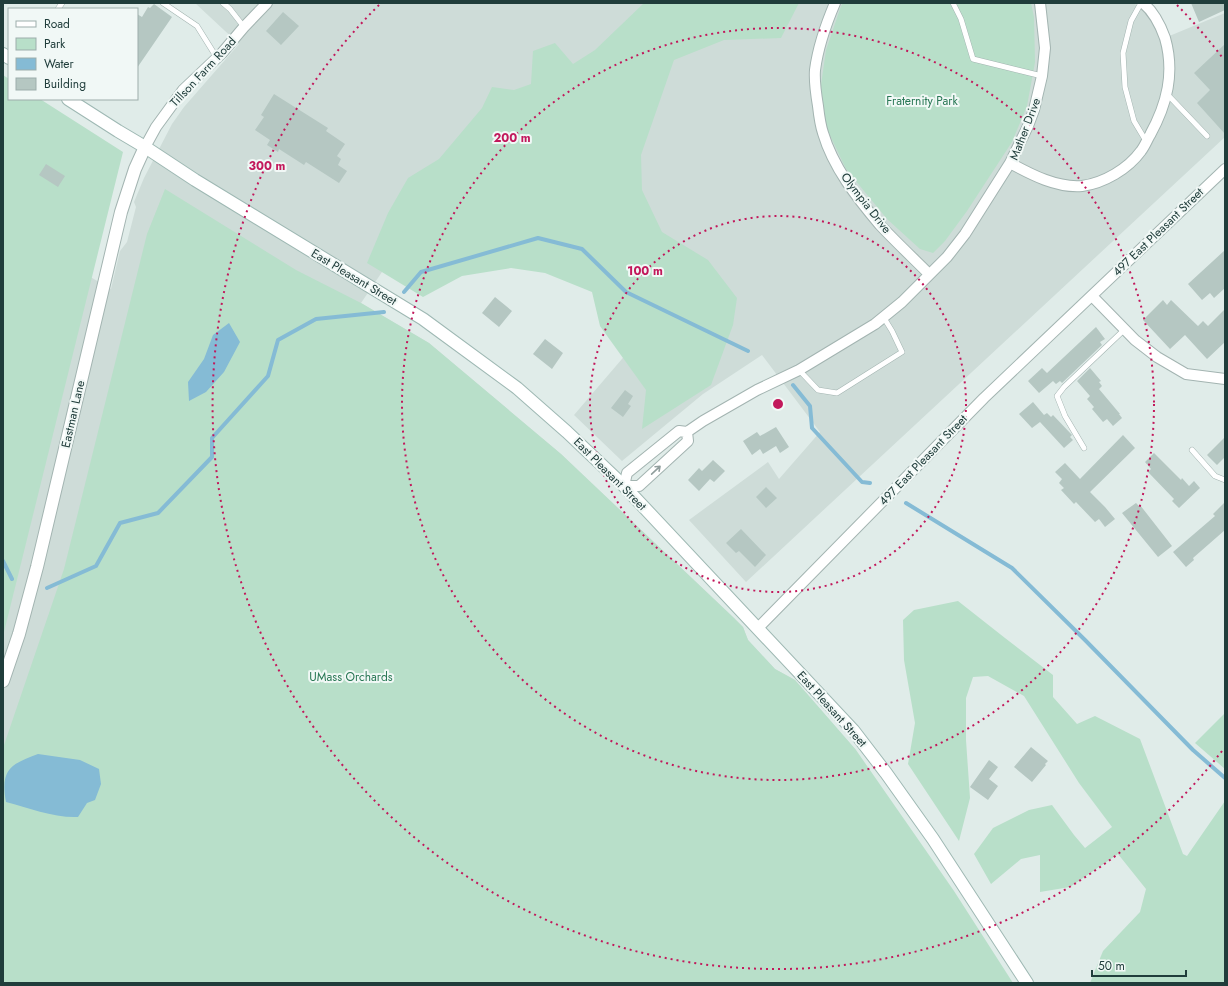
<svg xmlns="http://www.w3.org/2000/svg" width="1228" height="986" viewBox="0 0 1228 986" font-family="Jost,sans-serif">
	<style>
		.built { fill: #cedcd8 }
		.green { fill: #b8dfc9 }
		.water { fill: #85bbd5 }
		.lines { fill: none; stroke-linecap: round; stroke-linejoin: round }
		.stream { stroke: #85bbd5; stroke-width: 4 }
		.building { fill: #b5c7c2 }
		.service-casing { stroke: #a3b4b1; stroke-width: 6 }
		.minor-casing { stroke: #a3b4b1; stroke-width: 12 }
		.tertiary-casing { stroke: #a3b4b1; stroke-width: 14 }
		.secondary-casing { stroke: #9eb8b3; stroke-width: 14 }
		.service { stroke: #fff; stroke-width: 5 }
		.minor { stroke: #fff; stroke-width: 10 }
		.tertiary { stroke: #fff; stroke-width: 12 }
		.secondary { stroke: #fff; stroke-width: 12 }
		.oneway { stroke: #909e9d }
		.ring { fill: none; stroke: #c2185b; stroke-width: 2; stroke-dasharray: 2 4 }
		.labels { text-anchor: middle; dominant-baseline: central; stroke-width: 4; stroke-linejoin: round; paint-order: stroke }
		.street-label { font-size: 12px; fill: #203d3b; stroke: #f1f8f6 }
		.park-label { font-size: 12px; fill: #287754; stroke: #f1f8f6 }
		.centre { fill: #c2185b; stroke: #f1f8f6; stroke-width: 2 }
		.ring-label { font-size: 12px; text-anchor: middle; font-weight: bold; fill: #c2185b; stroke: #f1f8f6; stroke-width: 4; stroke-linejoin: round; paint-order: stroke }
	</style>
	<rect width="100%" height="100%" fill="#e0ece9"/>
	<path class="built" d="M195,3H1134L1152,19L1162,39L1225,13V137L746,582L689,520L768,462L779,479L820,432L762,355L703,394L622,461L574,415L651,325L620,224L382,272L361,303L429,343L561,454L734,618L743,627L748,640L775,669L795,680L856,750L3,983V226L111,289L120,251L127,242L136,207L134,202L144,178L172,124L184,107L239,44Z"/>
	<path class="green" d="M644,3H799L781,38L724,40L674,60L641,155L642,190L662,232L708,260L737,298L733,325L711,385L642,429L646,390L600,326L592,292L545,273L511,268L462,276L423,297L367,263L388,213L408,178L439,159L482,108L492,87L514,90L531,84L533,51L555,43L573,64L595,50Z
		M843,3H1031L1034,17L1035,62L1027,106L1012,142L967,211L945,241L933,253L920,249L887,219L846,169L826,127L821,85L826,50L841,6Z
		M3,75L9,79V99H40L123,152L3,636Z
		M165,189L296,270L361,303L429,343L561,454L734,618L743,627L748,640L775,669L795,680L856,750L954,891L1013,983H3V748L64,569L147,234Z
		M958,601L1005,638L1053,675V697L1077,724L1095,716L1140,739L1183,854L1187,856L1225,801V983H1090L1103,951L1140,912L1146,889L1118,854L1070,887L1040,892V855L1021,859L991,884L974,854L993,828L1029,810L1052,805L1074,835L1085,848L1112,827L1079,783L1024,696L988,676L973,677L966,698V740L970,798L959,841L908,764L915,723L904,660L903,620L914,610Z
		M1225,713V769L1195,743Z"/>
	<path class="water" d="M229,323L240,342L224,372L206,392L189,401L188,382L204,359L213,335Z
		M38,754L80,760L99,769L101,784L95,800L87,803L78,817C54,818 29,808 6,802C0,769 11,764 38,754Z"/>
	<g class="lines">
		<path class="stream" d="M404,292L421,272L538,238L582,249L626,292L748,351
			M793,385L810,406L812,428L862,482L870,483
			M906,503L1012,568L1085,640L1193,750L1225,778
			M3,561L12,579
			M47,588L96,566L120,523L158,513L212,457V438L268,376L278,340L316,319L384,312"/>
	</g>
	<path class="building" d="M1191,3H1225V10L1199,22Z
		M154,4L172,17L137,68V14L142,17L148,7L150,8Z
		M283,12L299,26L281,45L266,31Z
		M1225,44V134L1197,103L1210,90L1194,73Z
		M274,94L328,128L326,131L345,144L337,156L341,159L338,165L347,171L339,183L306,162L304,165L279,149L278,152L267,145L270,140L255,130L264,117L261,115Z
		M46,164L65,176L58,187L39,175Z
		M1225,250V288L1214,298L1210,293L1202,300L1188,284Z
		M495,297L512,311L499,327L482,313Z
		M1163,300L1167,305L1171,300L1198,326L1203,321L1208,326L1225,309V342L1207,359L1185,335L1170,349L1143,320Z
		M1096,327L1105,339L1100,342L1102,345L1062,383L1060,381L1056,384L1053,381L1039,393L1028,381L1042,368L1047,373Z
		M545,339L563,353L552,369L533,354Z
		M1090,368L1101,381L1099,382L1102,386L1099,389L1120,414H1119L1122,418L1113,426L1107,419L1103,422L1092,409L1094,407L1087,399L1090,396L1077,381Z
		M625,390L633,396L628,404L631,406L623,417L611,408Z
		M1033,402L1044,415L1047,413L1051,417L1053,415L1072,435L1070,437L1073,440L1064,448L1040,422L1032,428L1019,414Z
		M776,427L789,447L780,453L776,446L763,454L760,449L752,455L743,441L757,432L760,436Z
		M1123,435L1135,448L1090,492L1105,507L1115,519L1105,527L1099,519L1095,522L1076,502L1074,504L1061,490L1064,488L1059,483L1062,479L1055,472L1065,463L1080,479Z
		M1225,437V457L1217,465L1207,455Z
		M1154,453L1181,480L1182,478L1189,486L1194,481L1200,488L1179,508L1172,501L1174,499L1148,472L1151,469L1145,462Z
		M713,460L725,471L714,482L710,479L699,491L688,480L699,468L702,471Z
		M766,487L777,498L766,508L756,497Z
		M1225,502V530L1193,558L1194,560L1186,567L1173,552L1215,516L1213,514Z
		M1136,503L1139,506L1140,505L1172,546L1158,557L1122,513Z
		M741,529L766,555L755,567L739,551L736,553L726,543Z
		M1031,747L1048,761L1045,764L1046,765L1032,782L1014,767Z
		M989,760L998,767L989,779L998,786L988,800L970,787Z"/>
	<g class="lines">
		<defs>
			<path id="service" d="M163,3L197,26L217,58
				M223,3L230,9L244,27
				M953,3L961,19L973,59L1042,76
				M1141,3L1131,21L1123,53L1125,87L1134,121L1146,141
				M58,9L62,3
				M1167,94L1207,136
				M799,370L818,390L837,393L902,352L892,331L884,318
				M1084,448L1065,416L1057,396L1064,387L1124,330
				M1192,450L1215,476L1225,480"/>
			<path id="minor" d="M835,3C826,24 818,47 815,70C814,82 816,94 818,106C819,115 820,124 823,133C833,167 857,198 880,225C896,242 913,258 929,274
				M145,147L156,127L183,90L222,53L244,27L267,3
				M1010,163C1032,175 1057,188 1082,186C1104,183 1128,169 1141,151C1145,146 1147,140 1150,135C1167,104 1175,73 1165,38C1160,24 1154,12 1143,3
				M1092,296L1135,340L1157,357L1186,374L1225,379
				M687,432L688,441L639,486H624L627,473L679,431L687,432L703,421L757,390L799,370L875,324L902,302L947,257L965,234L1010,163L1028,126L1034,110L1042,76L1045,48L1040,3
				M758,628L984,398L1225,169"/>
			<path id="tertiary" d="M3,681L19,634L37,567L121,212L135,169L145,147"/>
			<path id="secondary" d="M3,54L9,58
				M68,99L118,131L145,147L195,180L423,319L517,388L567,432L624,486L853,730L886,773L933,839L1027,983"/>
		</defs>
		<use href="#service" class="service-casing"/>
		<use href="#minor" class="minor-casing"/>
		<use href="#tertiary" class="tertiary-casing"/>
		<use href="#secondary" class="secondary-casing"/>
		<use href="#service" class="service"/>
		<use href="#minor" class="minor"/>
		<use href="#tertiary" class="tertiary"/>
		<use href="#secondary" class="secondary"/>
	</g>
	<defs><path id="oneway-shaft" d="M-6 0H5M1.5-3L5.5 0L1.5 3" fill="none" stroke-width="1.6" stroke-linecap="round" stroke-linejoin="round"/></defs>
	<use class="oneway" href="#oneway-shaft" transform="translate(656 470) rotate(-43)"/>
	<g class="ring">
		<circle cx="778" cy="404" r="188"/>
		<circle cx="778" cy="404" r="376"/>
		<path d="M1222 751A564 564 0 1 1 379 5M1177 5A564 564 0 0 1 1222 57"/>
	</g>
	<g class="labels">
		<g class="street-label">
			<text transform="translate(203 72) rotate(-47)">Tillson Farm Road</text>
			<text transform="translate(1025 129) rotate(-69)">Mather Drive</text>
			<text transform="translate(866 203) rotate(52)">Olympia Drive</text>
			<text transform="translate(1158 232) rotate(-44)">497 East Pleasant Street</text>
			<text transform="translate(354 277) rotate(31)">East Pleasant Street</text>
			<text transform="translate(73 414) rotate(-77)">Eastman Lane</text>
			<text transform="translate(923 460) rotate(-46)">497 East Pleasant Street</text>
			<text transform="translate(610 474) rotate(45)">East Pleasant Street</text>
			<text transform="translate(832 709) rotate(48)">East Pleasant Street</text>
		</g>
		<g class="park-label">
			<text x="922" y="101">Fraternity Park</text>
			<text x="351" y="677">UMass Orchards</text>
		</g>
	</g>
	<circle cx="778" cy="404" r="6" class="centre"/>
	<g class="ring-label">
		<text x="512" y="142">200 m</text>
		<text x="267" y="170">300 m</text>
		<text x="645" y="275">100 m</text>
	</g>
	<rect width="1228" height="986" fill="none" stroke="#203d3b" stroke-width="8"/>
	<rect x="8" y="8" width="130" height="92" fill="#f1f8f6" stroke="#9dadab"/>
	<rect x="16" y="21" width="20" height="6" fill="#ffffff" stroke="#9dadab"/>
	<text x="44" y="28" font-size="12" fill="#203d3b">Road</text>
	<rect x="16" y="38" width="20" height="12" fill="#b8dfc9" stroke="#9dadab"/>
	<text x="44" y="48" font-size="12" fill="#203d3b">Park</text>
	<rect x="16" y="58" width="20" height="12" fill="#85bbd5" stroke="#9dadab"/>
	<text x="44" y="68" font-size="12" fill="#203d3b">Water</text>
	<rect x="16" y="78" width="20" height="12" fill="#b5c7c2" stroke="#9dadab"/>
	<text x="44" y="88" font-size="12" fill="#203d3b">Building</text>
	<path d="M1092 970v6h94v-6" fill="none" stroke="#203d3b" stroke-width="2"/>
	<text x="1098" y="970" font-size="12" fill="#203d3b" stroke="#f1f8f6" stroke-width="3" paint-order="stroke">50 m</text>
</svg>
